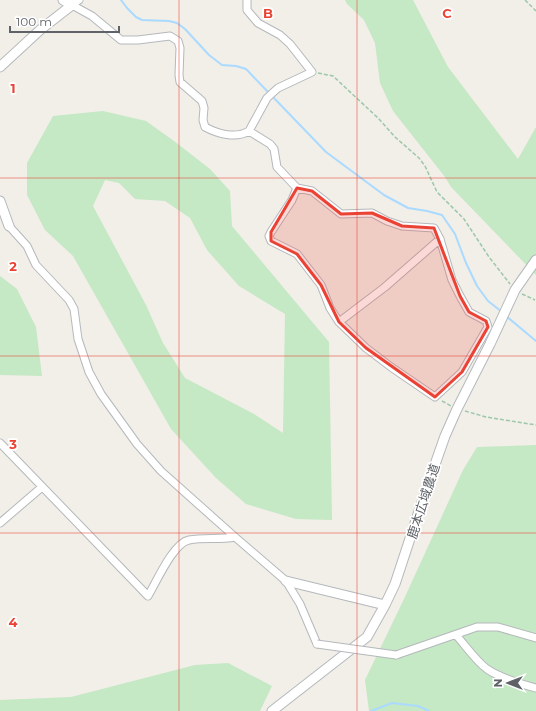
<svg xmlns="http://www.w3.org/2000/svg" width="536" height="711" viewBox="0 0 536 711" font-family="Montserrat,'Noto Sans JP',sans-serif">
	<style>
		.green { fill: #c5e8c5; fill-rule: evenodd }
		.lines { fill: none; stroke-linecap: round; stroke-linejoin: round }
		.stream { stroke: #aadaff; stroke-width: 2 }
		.minor-casing { stroke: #b5b8bc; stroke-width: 9 }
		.tertiary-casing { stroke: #b5b8bc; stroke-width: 11 }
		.path { stroke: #9cc7a9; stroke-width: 1.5; stroke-dasharray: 4 2; stroke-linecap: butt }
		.minor { stroke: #fff; stroke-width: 7 }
		.tertiary { stroke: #fff; stroke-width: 9 }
		.minor-bridge-casing { stroke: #b5b8bc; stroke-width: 9; stroke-linecap: butt }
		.minor-bridge { stroke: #fff; stroke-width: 7 }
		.marked { fill: #ea4335; fill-opacity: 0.2; stroke: #ea4335; stroke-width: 3; stroke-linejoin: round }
		.grid { fill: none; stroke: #ea4335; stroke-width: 1; stroke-opacity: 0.55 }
		.labels { text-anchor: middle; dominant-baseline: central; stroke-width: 3.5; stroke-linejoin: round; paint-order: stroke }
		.street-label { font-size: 13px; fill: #5f6368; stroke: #fff }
		.grid-label { font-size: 13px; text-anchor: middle; font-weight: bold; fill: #ea4335; stroke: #fff; stroke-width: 3.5; stroke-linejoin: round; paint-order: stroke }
	</style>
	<rect width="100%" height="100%" fill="#f1efe8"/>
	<path class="green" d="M345,0H413L448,67L518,159L536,127V275L451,187L445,177L393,111L380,83L375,43L364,20L347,4Z
		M103,111L146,121L174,141L210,169L230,191L232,226L329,342L332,520L296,519L246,504L216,478L171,429L73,256L45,230L27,195V163L53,116ZM105,180L119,183L135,199L165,201L190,218L207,250L239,286L285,314L283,433L254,414L185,378L163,343L146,305L93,206Z
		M0,276L17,289L36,327L42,376L0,375Z
		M536,445V711H369L365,680L404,599L463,470L477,447Z
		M228,663L272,686L260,711H0V700L71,697L195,665Z"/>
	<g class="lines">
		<path class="stream" d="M121,0L127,8L136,17L142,20L169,21L177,23L185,29L209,55L222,65L236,66L246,69L269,93
			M272,96L326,152L384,195L408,208L427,211L442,215L455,234L466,263L477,286L488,301L502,312
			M506,316L536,341
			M371,711L392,703L418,706L429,711"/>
		<defs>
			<path id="minor" d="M79,0L72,5L92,16L121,40H138L170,36L178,41L180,48L179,75L180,82L202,101L204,108L203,120L205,127C218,134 236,139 249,131
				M247,0V10L258,23L280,35L290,44L312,72L278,88L267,98L249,131L270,144L274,149L277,167L297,188L312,191L341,214L372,213L387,221L402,226L434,228L440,239L452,280L460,296L469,312L486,321L488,327L462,372L435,397L391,367L366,348L339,322L330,308L321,285L297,254L271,241L269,236L271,232L292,200L297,188
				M9,226L27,246L36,265L69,300L74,309L78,339L89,372L101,394L137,444L161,471L235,537L286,581L300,604L317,644
				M339,322L385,287L440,239
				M0,443L148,596C156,583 173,543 189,540C204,537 219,540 235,537
				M0,523L42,487
				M456,635C466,646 475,660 487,669C500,678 521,684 536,688
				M396,655L477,627H498L536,638"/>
			<path id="tertiary" d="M0,67L40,30L72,5L63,0
				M0,201L9,226
				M286,581L385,605
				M272,711L367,637L385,605L395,584L425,493L445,436L457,409L490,344L515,290L536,260"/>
		</defs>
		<use href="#minor" class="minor-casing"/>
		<use href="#tertiary" class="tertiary-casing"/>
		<path class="path" d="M525,0L536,11
			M318,73L333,76L378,118L395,137L419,158L425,166L437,192L464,219L489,257L510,284
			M522,294L535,300
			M442,401L451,406
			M465,411L486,417L536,425"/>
		<use href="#minor" class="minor"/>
		<use href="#tertiary" class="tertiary"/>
		<defs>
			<path id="minor-bridge" d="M317,644L396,655"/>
		</defs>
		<use href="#minor-bridge" class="minor-bridge-casing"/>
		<use href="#minor-bridge" class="minor-bridge"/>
	</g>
	<path class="marked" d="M297,188L312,191L341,214L372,213L402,226L434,228L460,296L469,312L486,321L488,327L462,372L435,397L366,348L339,322L321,285L297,254L271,241V232Z"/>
	<path class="grid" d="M179,0V711M357,0V711M0,178H536M0,356H536M0,533H536"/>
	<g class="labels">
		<g class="street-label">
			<text transform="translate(423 501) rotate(-72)">鹿本広域農道</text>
		</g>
	</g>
	<g class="grid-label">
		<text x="268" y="18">B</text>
		<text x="447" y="18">C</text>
		<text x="13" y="93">1</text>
		<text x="13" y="271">2</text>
		<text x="13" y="449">3</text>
		<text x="13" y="627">4</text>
	</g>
	<g transform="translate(508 683) rotate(270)" stroke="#ffffff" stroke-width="3" paint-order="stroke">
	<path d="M0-3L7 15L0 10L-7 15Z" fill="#5f6368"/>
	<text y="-6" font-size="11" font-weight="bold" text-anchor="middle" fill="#5f6368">N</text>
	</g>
	<path d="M10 26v6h109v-6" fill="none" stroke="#5f6368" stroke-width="2"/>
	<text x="16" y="26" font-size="12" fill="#5f6368" stroke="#ffffff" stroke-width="3" paint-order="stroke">100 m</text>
</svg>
